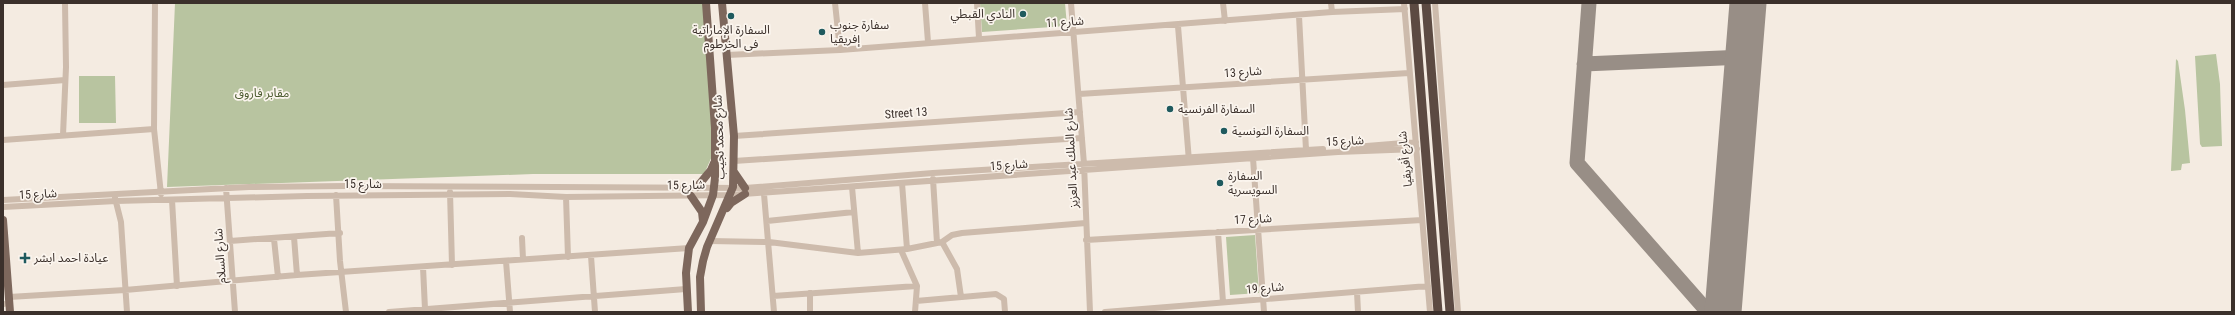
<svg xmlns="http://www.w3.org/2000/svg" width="2235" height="315" viewBox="0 0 2235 315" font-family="'Roboto Condensed','Noto Sans Arabic',sans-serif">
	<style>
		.green { fill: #b8c4a0 }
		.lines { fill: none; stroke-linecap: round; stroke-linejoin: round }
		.taxiway { stroke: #988e86; stroke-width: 15 }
		.runway { stroke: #988e86; stroke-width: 37 }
		.minor { stroke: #cdbbac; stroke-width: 6 }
		.major { stroke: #7d675c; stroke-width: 8 }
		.highway { stroke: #5c4a42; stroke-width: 9 }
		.poi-dot { fill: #1f5a5e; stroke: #fbf5ee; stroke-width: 1.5 }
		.labels { text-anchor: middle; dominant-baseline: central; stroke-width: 3.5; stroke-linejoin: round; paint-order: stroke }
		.poi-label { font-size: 12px; fill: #3b302b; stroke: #fbf5ee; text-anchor: start }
		.street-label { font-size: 12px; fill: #3b302b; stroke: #fbf5ee }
		.park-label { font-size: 12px; fill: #4a5a2e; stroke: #fbf5ee }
	</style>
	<rect width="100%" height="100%" fill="#f4ebe1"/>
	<path class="green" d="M175,3H706L713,154L704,174H533L167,187Z
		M980,3H1065L1067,26L982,32Z
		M2216,54L2220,84L2222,146L2202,147L2200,144L2195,56Z
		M2176,59L2178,61L2185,110L2190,163L2182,164L2181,170L2171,171Z
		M79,76H115L116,123H79Z
		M1255,235L1259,293L1230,295L1226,237Z"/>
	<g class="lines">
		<path class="taxiway" d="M1589,3L1577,163L1708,312
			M1584,64L1744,57"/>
		<path class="runway" d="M1723,312L1748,3"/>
		<path class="minor" d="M155,3L154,129L161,194
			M835,3L840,50
			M925,3L928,42
			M977,3L979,38
			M1071,3L1084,164L1090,312
			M1223,3L1225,21
			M1331,3L1332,12
			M1404,3L1430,312
			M1435,3L1458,312
			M1299,16L1306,150
			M1178,26L1189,161
			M727,55L840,50L1332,12L1405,9
			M3,85L65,80
			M1079,94L1409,73
			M63,135L66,67L65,3
			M734,136L1080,112
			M3,140L154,129
			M1342,148L1416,142
			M1253,158L1264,312
			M734,161L1082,138
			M933,179L937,243
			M902,183L907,249
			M852,187L858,253
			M226,188L235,312
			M450,192L452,265
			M764,194L774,312
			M336,195L340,261L346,312
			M566,197L568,257
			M115,198L121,222L127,312
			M3,200L249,187L346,186L745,188L933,173L1323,149
			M172,200L177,286
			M3,207L116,201L307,196L510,194L566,197L730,195L1338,152L1417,149
			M767,221L854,212
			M1218,232L1223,302
			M294,237L297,275
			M522,238L523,259
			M274,239L278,277
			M1086,240L1422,220
			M230,241L340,233
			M710,241L769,242L858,253L907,249L942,242L952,235L962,233L1086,223
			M942,242L957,269L961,297
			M901,250L917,286L915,312
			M591,256L595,312
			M506,261L510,312
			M423,267L425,309
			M1357,292L1358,312
			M810,293V312
			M773,296L917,286
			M9,297L125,290L297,275L689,248
			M916,301L996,294L1004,299L1005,312
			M3,304H4
			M389,312L686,289
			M1105,312L1428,286"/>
		<path class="major" d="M734,172L745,188
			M697,187L711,170L714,163
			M691,196L702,212L703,221
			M727,208L731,203L745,194
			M3,220L10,312
			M688,312L686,273L689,248L703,222L713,195L715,178V128L706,3
			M701,312L700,277L703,261L707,247L733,187L734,136L722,3"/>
		<path class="highway" d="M1414,3L1438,312
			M1426,3L1450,312"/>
	</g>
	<g class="poi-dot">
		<circle cx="1023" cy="14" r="4"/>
		<circle cx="731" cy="16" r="4"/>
		<circle cx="822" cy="32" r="4"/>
		<circle cx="1170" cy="109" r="4"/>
		<circle cx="1224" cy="131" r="4"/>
		<circle cx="1220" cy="183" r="4"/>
		<path d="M23 252h4v4h4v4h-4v4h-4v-4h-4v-4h4z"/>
	</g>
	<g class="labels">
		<g class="poi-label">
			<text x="1015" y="14" text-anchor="end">النادي القبطي</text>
			<text x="830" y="25">سفارة جنوب<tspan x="830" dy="14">إفريقيا</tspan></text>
			<text x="731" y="30" text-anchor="middle">السفارة الإماراتية<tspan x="731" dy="14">فى الخرطوم</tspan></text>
			<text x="1178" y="109">السفارة الفرنسية</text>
			<text x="1232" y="131">السفارة التونسية</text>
			<text x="1228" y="176">السفارة<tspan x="1228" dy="14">السويسرية</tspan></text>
			<text x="34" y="258">عيادة احمد ابشر</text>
		</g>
		<g class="street-label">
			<text transform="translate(1065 22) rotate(-4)">شارع 11</text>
			<text transform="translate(1243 72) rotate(-4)">شارع 13</text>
			<text transform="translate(906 113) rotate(-4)">Street 13</text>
			<text transform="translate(719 137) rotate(-92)">شارع محمد نجيب</text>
			<text transform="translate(1345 141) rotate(-3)">شارع 15</text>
			<text transform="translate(1071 158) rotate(-93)">شارع الملك عبد العزيز</text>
			<text transform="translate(1405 159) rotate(-96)">شارع أفريقيا</text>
			<text transform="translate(1009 165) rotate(-4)">شارع 15</text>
			<text x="363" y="184">شارع 15</text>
			<text transform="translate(686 185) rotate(-1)">شارع 15</text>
			<text transform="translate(38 194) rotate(-3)">شارع 15</text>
			<text transform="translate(1253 219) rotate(-3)">شارع 17</text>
			<text transform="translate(220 256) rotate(-94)">شارع السلام</text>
			<text transform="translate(1265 288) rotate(-5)">شارع 19</text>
		</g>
		<g class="park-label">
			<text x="262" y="93">مقابر فاروق</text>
		</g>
	</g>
	<rect width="2235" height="315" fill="none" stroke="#3b302b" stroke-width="8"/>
</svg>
